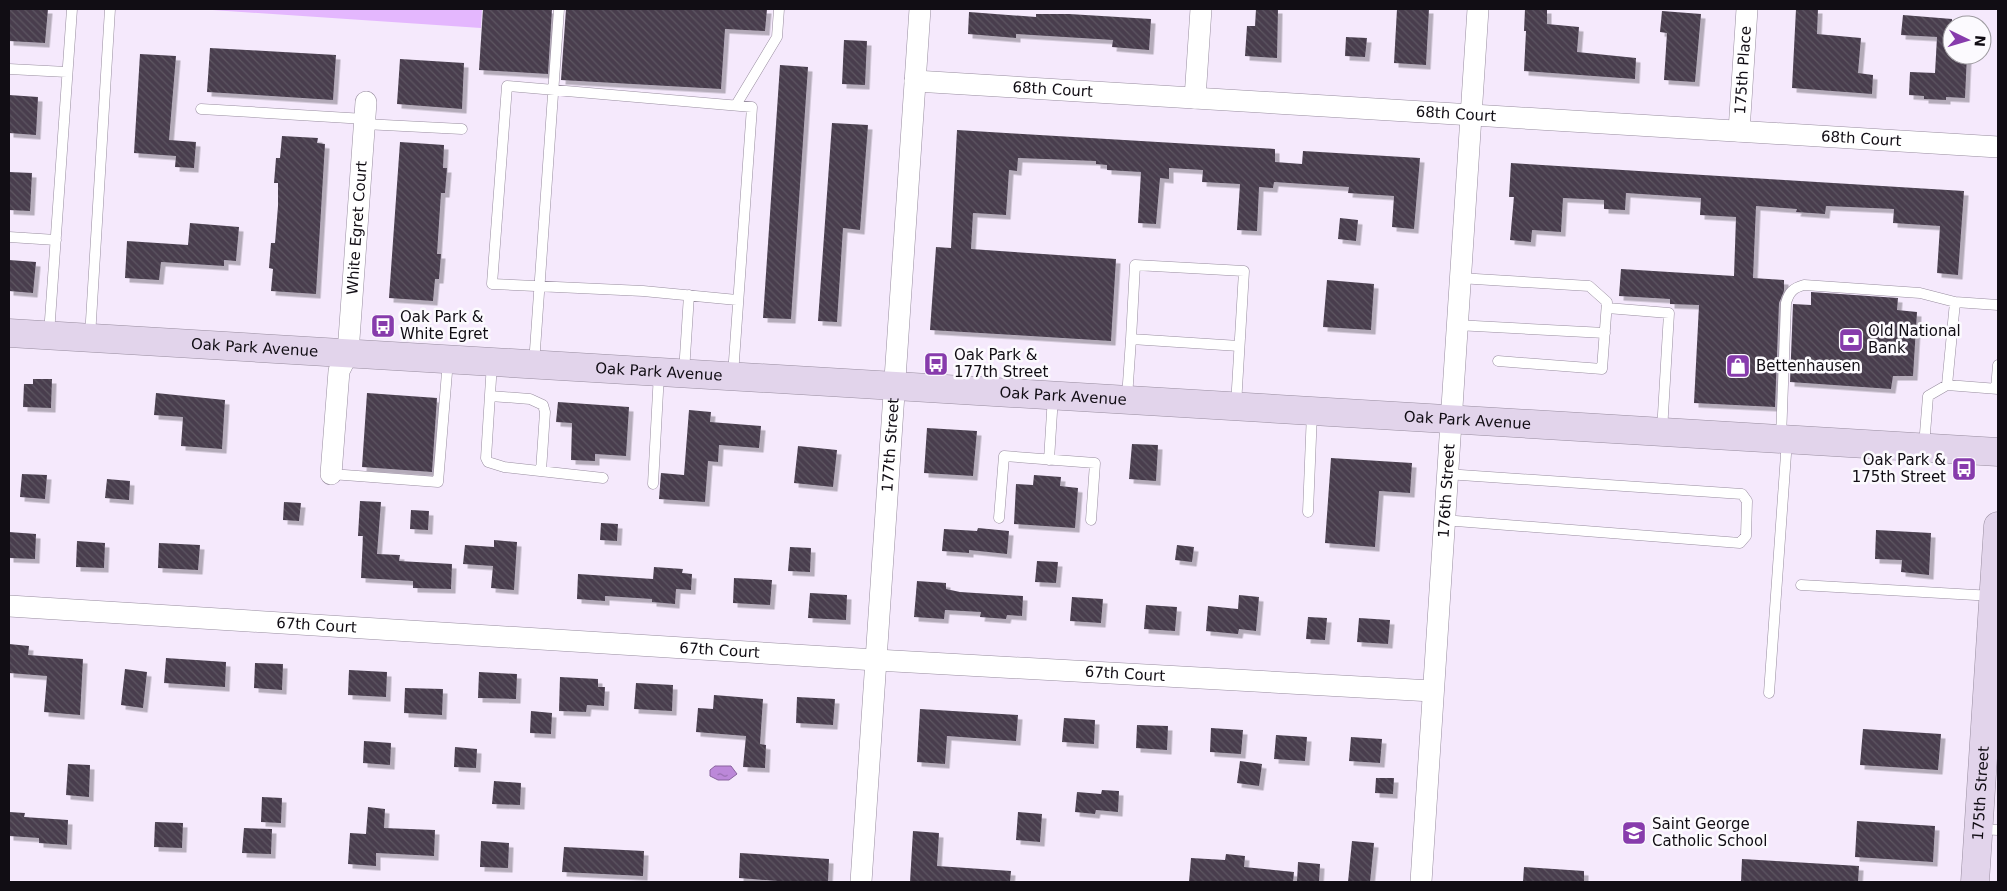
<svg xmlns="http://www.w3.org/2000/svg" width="2007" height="891" viewBox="0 0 2007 891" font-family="'DejaVu Sans',sans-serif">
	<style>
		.grass { fill: #e4b7fe }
		.water { fill: url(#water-ripples); stroke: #89639e }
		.building { fill: url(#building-back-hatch); filter: url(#shadow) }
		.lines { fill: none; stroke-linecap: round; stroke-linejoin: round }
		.lane-casing { stroke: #988d9f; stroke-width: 11 }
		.street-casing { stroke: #988d9f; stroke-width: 22 }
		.secondary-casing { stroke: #988d9f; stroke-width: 29 }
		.lane { stroke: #fff; stroke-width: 10 }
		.street { stroke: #fff; stroke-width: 21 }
		.secondary { stroke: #e2d4eb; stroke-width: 28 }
		.labels { text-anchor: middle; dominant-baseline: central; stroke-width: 5; stroke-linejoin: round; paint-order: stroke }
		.street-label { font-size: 15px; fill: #110d14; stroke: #fcfafe }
		.poi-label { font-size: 15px; fill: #110d14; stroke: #fcfafe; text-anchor: start }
	</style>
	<defs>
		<pattern id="water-ripples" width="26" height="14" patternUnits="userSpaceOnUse" patternTransform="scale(1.25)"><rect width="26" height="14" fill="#bc88d9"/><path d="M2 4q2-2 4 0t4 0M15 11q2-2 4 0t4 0" fill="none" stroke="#976eaf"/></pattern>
		<pattern id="building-back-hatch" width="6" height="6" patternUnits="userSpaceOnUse" patternTransform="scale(1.25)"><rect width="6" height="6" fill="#483e4d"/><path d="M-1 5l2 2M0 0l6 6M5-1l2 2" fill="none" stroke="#5e5662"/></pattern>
		<filter id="shadow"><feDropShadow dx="4.5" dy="4.5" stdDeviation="0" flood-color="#0004"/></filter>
	</defs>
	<rect width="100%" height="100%" fill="#f5e9fc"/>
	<path class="grass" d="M198,9H482L481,28Z"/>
	<path class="water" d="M715,766H731L737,774L729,780H718L710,776V770Z"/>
	<path class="building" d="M9,9H48L45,43L9,41Z
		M483,9H552L548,74L479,70Z
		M566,9H767L765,31L725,29L721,89L561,80Z
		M1256,9H1278L1277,58L1245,56L1247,26H1255Z
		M1397,9H1429L1426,65L1394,63Z
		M1525,9H1547V24L1579,27L1577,52L1636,58L1635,79L1524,71L1526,31H1524Z
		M1796,9H1818L1817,34L1861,38L1858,73L1873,75L1872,94L1792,88Z
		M1662,11L1701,14L1695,82L1664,80L1667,33L1660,32Z
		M969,12L1036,17V14H1069L1151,19L1149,50L1112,47L1113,40L1016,34V38L968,34Z
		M1903,15L1952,19V55H1967L1965,98L1946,97V100L1924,99V96L1909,95L1910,72L1935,73L1937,37L1901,35Z
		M1346,37L1367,38L1365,57L1345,56Z
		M844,40L867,41L865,85L842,84Z
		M210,48L336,55L333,100L207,92Z
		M140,54L176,56L169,140L196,142L194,168L175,167L176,156L134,153Z
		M400,59L464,63L462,109L397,104Z
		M780,65L808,67L791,319L763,318Z
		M9,95L38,97L36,135L9,133Z
		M832,123L868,125L860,230L843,228L837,322L818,321Z
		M957,130L1275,149V162L1302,164L1303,151L1420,158L1414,229L1392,227L1394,196L1348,193L1349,187L1274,182L1273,188L1259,187L1257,231L1237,230L1240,184L1202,182L1203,170L1169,168V179L1160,178L1156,224L1138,223L1141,172L1107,170V165L1096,164V161L1018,158L1017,171L1009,170L1006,215L973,213L971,249L1116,259L1111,341L930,330L936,247L951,248Z
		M282,136L318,138L317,143L325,144L316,294L271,291L273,269L269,268L271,243H275L278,206V183H274L276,158H280Z
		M400,142L444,145L443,168H447L445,193H441L437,254H441L439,279H435L433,301L389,298Z
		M1511,163L1964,191L1958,275L1937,273L1940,226L1893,223L1894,209L1826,206L1825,214L1796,212L1797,209L1756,206L1753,278L1784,280V291L1779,303L1775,407L1694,403L1699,305L1670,304V299L1619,296L1621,269L1734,276L1736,217L1700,215L1701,198L1626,193L1625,210L1604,209V200L1563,198L1561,232L1532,230L1531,242L1510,240L1514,197H1509Z
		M9,172L32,173L30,211L9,210Z
		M1340,218L1358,220L1356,241L1338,239Z
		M190,223L239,227L236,261L224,260V266L161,262L159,280L125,278L127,241L188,245Z
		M9,260L36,262L33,293L9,291Z
		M1327,280L1374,284L1371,330L1323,327Z
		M1811,292L1898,298L1897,310L1917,312L1913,376H1893L1891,389L1790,382L1793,304L1811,305Z
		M33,379H52L51,408L23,407L24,384H33Z
		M156,393L225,400L222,449L181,446L183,417L154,415Z
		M367,393L437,398L432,472L362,467Z
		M558,402L629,407L626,456L595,454V461L571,460L572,423L556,422Z
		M689,410L711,412L710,422L761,426L759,448L719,445L718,462L708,461L705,502L659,499L661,473L684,475Z
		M927,428L977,431L973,476L924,473Z
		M1132,444L1158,445L1156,481L1129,479Z
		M798,446L837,450L833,487L794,483Z
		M1331,458L1412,463L1410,493L1379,491L1375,547L1325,543Z
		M22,474L47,475L45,499L20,497Z
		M1034,475L1061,477L1060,486L1078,488L1075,528L1014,524L1016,484L1033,485Z
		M107,479L130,481L129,500L105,498Z
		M360,501L381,502L377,554L400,555L399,561L452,564L451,589L413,588V581L361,578L363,536H358Z
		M284,502L301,503L299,521L283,520Z
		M411,510L429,511L428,530L410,529Z
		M601,523L618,524L617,541L600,540Z
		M978,528L1009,531L1007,554L969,550V553L942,551L944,529L977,531Z
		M1876,530L1931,533L1929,575L1901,572L1902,560L1875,559Z
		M9,532L36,534L35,559L9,558Z
		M494,540L517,542L514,590L491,588L493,566L463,564L465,545L494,547Z
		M77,541L105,543L104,568L76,567Z
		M159,543L200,545L198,570L158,568Z
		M1177,545L1194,547L1192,562L1175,560Z
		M790,547L811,548L810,572L788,571Z
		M1037,561L1058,562L1056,583L1035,582Z
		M654,567L683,569L682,573L692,574L691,590L676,589L675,604L652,602V599L605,596V601L577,599L578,574L653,579Z
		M734,578L772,580L770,605L733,603Z
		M917,581L946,583V589L960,592L1023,596L1022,616L1007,615L1006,619L980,617L981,612L945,610L944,619L914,617Z
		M810,593L847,595L846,620L808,618Z
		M1239,595L1259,597L1256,631L1239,629L1238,634L1206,631L1208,606L1238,609Z
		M1072,597L1103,599L1101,623L1070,621Z
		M1146,605L1177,607L1175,631L1144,629Z
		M1308,617L1327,618L1325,640L1306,639Z
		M1359,618L1390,620L1388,644L1357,642Z
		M9,644L29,646L28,655L83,659L80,715L44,712L47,676L9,673Z
		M166,658L226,662L225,687L164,683Z
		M255,663L283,664L282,690L254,688Z
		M125,669L147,672L143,708L121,705Z
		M349,670L387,672L386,697L348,695Z
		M479,672L517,674L516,699L478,698Z
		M560,677L598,679V687H605L604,706L587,705L586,712L559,711Z
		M636,683L673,685L672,711L634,709Z
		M405,688L443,689L442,715L404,713Z
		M714,695L763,699L760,744L766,745L765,768L743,767L746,736L696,732L698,708L713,709Z
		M797,697L835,699L833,725L796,723Z
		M920,709L1018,715L1016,741L947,736L945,764L917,762Z
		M531,711L552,713L551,734L530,733Z
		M1064,718L1095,720L1094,744L1062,742Z
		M1137,725L1168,726L1167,750L1136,748Z
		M1211,728L1243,730L1241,754L1210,752Z
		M1863,729L1941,734L1938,770L1860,765Z
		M1276,735L1307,737L1305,761L1274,759Z
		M1351,737L1382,739L1380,763L1349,761Z
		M364,741L391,743L390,765L363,763Z
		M455,747L477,749L476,768L454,767Z
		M1240,761L1262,764L1259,786L1237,783Z
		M68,764L90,765L89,797L66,795Z
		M1376,778H1394L1393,794L1375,793Z
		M494,781L521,783L520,805L492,804Z
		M1102,790L1119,791L1118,812L1096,810L1095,814L1075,812L1077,792L1101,794Z
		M262,797L282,798L281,823L261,822Z
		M368,807L385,809L384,828L435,830L434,856L376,853V866L348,864L350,833L366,834Z
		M9,812L25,813L24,817L68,820L67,845L39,843V838L9,836Z
		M1018,812L1042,814L1040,842L1016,840Z
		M1857,821L1935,826L1933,862L1855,857Z
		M155,822L183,823L182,848L154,847Z
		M244,828L272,829L271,854L242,853Z
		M913,831L939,833L937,866L1011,871L1010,882H910Z
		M481,841L509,843L508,868L480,867Z
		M1352,841L1374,843L1370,882H1348Z
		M564,847L644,851L643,876L562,872Z
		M740,853L829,859L828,882H790L739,878Z
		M1226,854L1245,856L1244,867L1294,872L1293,882H1189L1191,858L1225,860Z
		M1742,859L1859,866L1858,882H1741Z
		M1298,862L1320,864L1319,882H1297Z
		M1524,867L1584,871V882H1523Z"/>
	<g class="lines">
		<defs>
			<path id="lane" d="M9,69L67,72
				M736,105L777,37L779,9
				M201,109L365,119
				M364,124L462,129
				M9,237L56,240
				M1459,278L1589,286L1607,302L1602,369L1498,361
				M1607,308L1669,313L1662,431
				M1456,325L1605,333
				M49,334L72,9
				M90,337L110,9
				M492,363L486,458L488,462L504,467L603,478
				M534,364L559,9
				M684,372L689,295
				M733,375L752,107L507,86L492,284L643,291L737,300
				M1947,385L1955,302
				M1996,389L1998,365
				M490,396L530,399L543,405L545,412L541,471
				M1127,398L1131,339
				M1236,405L1244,271L1135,265L1131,339L1239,346
				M1781,438L1786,303C1789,292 1793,288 1804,285L1920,293L1955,302L1998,305
				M1924,446L1928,396L1947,385L1998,389
				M1049,460L1053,396
				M331,474L438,482L448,360
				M653,484L659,373
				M1308,512L1312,412
				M999,518L1004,456L1095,463L1091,520
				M1443,520L1740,543L1746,536L1747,501L1742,494L1446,474
				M1801,585L1993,596
				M1769,693L1787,440
				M1980,829L1998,830"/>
			<g id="street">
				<path id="s1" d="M915,81L1998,147"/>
				<path d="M1195,98L1201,9"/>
				<path id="s2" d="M1739,131L1747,9"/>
				<path id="s3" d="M331,474L339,371L348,353L366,102"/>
				<path id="s4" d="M9,606L876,660L1432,691"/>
				<path id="s5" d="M861,882L920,9"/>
				<path id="s6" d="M1421,882L1478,9"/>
			</g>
			<g id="secondary">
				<path id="s7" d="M9,333L1998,452"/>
				<path id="s8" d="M1975,882L1998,526"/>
			</g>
		</defs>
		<use href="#lane" class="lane-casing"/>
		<use href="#street" class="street-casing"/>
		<use href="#secondary" class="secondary-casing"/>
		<use href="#lane" class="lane"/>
		<use href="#street" class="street"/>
		<use href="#secondary" class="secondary"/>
	</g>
	<defs>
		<symbol id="bus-square" viewBox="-11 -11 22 22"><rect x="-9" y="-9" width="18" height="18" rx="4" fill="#873bac" stroke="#fcfafe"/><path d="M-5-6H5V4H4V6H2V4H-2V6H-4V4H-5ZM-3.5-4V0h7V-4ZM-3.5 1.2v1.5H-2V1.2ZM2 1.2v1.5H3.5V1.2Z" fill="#fff"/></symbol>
		<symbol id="bank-square" viewBox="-11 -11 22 22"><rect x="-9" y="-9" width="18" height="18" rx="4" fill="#873bac" stroke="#fcfafe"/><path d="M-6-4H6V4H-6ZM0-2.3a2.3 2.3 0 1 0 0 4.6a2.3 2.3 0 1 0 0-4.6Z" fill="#fff"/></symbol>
		<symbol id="shop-square" viewBox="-11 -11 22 22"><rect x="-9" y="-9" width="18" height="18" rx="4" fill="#873bac" stroke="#fcfafe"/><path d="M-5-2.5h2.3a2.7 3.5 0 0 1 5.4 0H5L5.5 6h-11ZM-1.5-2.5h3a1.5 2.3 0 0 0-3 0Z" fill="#fff"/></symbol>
		<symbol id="school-square" viewBox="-11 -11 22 22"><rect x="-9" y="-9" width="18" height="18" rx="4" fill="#873bac" stroke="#fcfafe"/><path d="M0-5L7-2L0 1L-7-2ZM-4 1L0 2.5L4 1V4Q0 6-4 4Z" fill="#fff"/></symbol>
	</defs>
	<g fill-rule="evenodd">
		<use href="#bus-square" x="369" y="312" width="28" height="28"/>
		<use href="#bank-square" x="1837" y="326" width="28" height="28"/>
		<use href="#bus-square" x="922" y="350" width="28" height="28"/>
		<use href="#shop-square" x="1724" y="352" width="28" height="28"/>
		<use href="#bus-square" x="1950" y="455" width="28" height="28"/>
		<use href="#school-square" x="1620" y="819" width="28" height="28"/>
	</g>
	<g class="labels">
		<g class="street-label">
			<text stroke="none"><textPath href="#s2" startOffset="61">175th Place</textPath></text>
			<text stroke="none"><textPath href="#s1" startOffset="138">68th Court</textPath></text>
			<text stroke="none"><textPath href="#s1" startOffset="542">68th Court</textPath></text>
			<text stroke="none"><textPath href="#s1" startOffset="948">68th Court</textPath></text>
			<text stroke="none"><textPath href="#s3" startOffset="249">White Egret Court</textPath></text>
			<text stroke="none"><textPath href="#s7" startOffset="246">Oak Park Avenue</textPath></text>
			<text stroke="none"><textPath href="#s7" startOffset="651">Oak Park Avenue</textPath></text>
			<text stroke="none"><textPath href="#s7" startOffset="1056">Oak Park Avenue</textPath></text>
			<text stroke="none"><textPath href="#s7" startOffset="1461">Oak Park Avenue</textPath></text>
			<text stroke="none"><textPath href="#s5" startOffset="438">177th Street</textPath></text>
			<text stroke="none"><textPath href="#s6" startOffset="392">176th Street</textPath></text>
			<text stroke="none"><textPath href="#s4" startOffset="308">67th Court</textPath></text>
			<text stroke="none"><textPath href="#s4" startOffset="712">67th Court</textPath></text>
			<text stroke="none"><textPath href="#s4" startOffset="1118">67th Court</textPath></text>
			<text stroke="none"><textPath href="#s8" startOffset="89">175th Street</textPath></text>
		</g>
		<g class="poi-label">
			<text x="400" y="317">Oak Park &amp;<tspan x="400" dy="17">White Egret</tspan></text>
			<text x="1868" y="331">Old National<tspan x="1868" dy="17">Bank</tspan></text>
			<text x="954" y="355">Oak Park &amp;<tspan x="954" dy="17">177th Street</tspan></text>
			<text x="1756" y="366">Bettenhausen</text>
			<text x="1946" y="460" text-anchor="end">Oak Park &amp;<tspan x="1946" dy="17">175th Street</tspan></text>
			<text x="1652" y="824">Saint George<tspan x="1652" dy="17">Catholic School</tspan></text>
		</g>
	</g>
	<rect width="2007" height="891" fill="none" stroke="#110d14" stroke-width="20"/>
	<g transform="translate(1967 40) rotate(95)"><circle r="24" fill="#fcfafe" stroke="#9e9ba0"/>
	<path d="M0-4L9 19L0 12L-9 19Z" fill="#873bac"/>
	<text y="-8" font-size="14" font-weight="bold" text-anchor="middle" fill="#110d14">N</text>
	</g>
</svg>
